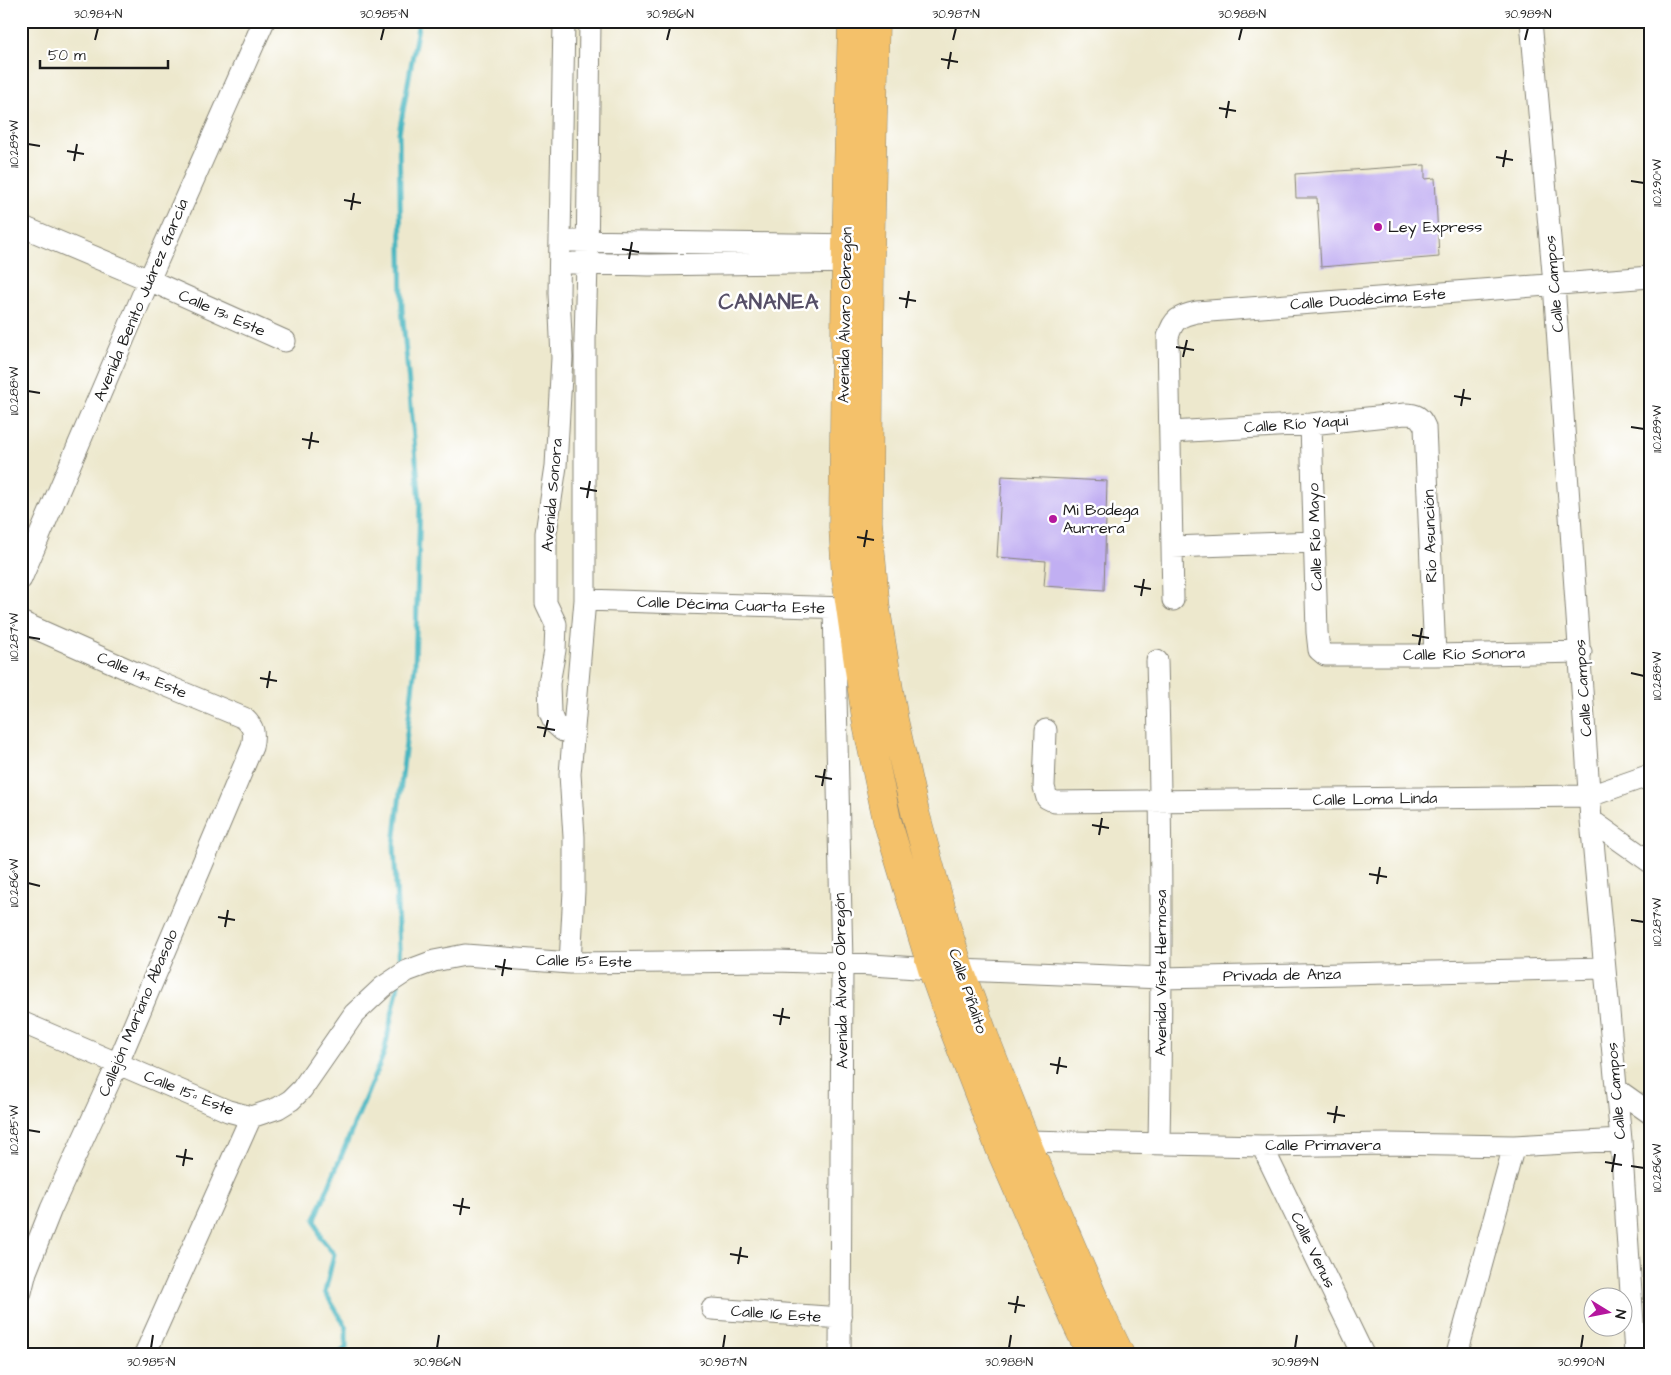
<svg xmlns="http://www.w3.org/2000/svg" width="1671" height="1375" viewBox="0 0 1671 1375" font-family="'Architects Daughter',sans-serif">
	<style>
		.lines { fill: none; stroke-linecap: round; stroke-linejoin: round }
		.stream { stroke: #46b5c0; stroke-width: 5 }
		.building { fill: #c1aff2 }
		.minor-casing { stroke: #848274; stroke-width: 23 }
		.major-casing { stroke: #848274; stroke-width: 29 }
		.minor { stroke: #fff; stroke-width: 21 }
		.major { stroke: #f4c16a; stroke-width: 28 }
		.ticks { fill: none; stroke: #1c1c1c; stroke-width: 2 }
		.poi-dot { fill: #b5179e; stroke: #fff; stroke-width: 2 }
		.labels { text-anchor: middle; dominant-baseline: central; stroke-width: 5; stroke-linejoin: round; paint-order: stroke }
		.poi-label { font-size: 16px; fill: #1c1c1c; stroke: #fff; text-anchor: start }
		.street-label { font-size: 16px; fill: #1c1c1c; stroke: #fff }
		.district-label { font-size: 21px; font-weight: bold; letter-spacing: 1px; fill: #564f67; stroke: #fff }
		.neatline { fill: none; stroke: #1c1c1c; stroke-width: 2 }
		.ticks-label { font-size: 12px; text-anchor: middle; fill: #1c1c1c }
	</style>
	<rect width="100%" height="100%" fill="#fff"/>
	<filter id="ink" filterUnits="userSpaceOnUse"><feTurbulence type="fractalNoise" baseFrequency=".02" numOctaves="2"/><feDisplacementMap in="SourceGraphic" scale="10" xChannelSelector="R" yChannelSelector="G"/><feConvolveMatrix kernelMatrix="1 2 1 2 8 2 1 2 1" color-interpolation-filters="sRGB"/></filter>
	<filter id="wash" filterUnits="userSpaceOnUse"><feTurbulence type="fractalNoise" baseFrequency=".0096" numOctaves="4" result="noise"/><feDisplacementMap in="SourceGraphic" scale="20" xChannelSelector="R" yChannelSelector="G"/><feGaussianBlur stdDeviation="1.12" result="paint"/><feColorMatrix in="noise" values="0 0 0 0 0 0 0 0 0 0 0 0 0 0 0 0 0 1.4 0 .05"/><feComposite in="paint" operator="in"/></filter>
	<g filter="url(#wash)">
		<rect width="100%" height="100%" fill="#ede8cd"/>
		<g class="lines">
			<path class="stream" d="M400,969L394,844L415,666L420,503L402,309L399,133L419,21
				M338,1354L346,1348V1327L325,1292L334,1254L321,1238L315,1219L384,1053L398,985"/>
		</g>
		<g id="blocks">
			<path class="building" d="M1425,165V179L1435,178L1439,257L1321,267L1317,198H1296L1295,174Z
				M1002,476L1107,481L1104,590L1044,586L1046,561L997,557Z"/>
		</g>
	</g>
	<g filter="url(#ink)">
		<use href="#blocks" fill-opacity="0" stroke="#848274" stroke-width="1"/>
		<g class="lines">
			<defs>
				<path id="minor" d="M564,21L559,293L562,358L556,466L546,533V603L556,624L555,650L549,683L550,713L554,723L563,731H574
					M1531,21L1554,284L1591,820L1621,1140L1635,1354
					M21,226L149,280L285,341
					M573,241L860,245
					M573,263L649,265L860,262
					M1311,424L1317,632L1319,650L1325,655H1435L1581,652
					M1171,432L1311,424L1405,414C1416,414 1420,416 1425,427L1435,655
					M1172,547L1316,542
					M21,579L149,280L264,21
					M585,600L847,608
					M1173,600L1168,337C1173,319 1179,316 1197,312L1650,277
					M834,608L842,963L840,1354
					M21,622L136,673L244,718C254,727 255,733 252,747L118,1063L51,1209L26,1272L21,1292
					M1157,661C1162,822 1162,983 1159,1144
					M1046,730L1044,787L1047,798L1055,802L1590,796L1650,775
					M1591,820L1650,862
					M570,963L574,891V837L570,774L585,600V340L587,263L590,21
					M21,1022L228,1111L251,1117L278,1108L291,1100L302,1089L354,1014L383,987L407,971L434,961L465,955L570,963L776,961L842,963L932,969L1162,978L1604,968
					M1616,1089L1650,1113
					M1026,1141L1262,1146L1386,1144L1514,1146L1621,1140
					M1262,1146L1363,1354
					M712,1309L841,1318
					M145,1354L251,1117
					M1457,1354L1514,1146"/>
				<path id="major" d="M852,21L846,244L843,527L846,579L867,725L887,820L932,969L955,1033L1000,1149L1077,1325L1091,1354
					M875,21L870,262L868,522L876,609L894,720L915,812L946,925L960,970L985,1038L1026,1141L1101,1315L1120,1354"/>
			</defs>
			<use href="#minor" class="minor-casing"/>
			<use href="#major" class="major-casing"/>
			<use href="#minor" class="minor"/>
			<use href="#major" class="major"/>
		</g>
	</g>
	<path class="ticks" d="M95,40L98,28M381,40L384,28M667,40L670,28M953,40L956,28M1239,40L1242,28M1525,40L1528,28M941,59L958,62M948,69L951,52M1219,108L1236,111M1226,118L1229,101M28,144L40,146M67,151L84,154M1496,157L1513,160M74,161L77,144M1503,167L1506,150M1631,181L1644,183M344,200L361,203M351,210L354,193M622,249L639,252M629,259L632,242M899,298L916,301M906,308L909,291M1176,347L1194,350M1183,357L1187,340M28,391L40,393M1454,396L1471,399M1461,406L1464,389M1631,427L1644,429M302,439L319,442M309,449L312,432M580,488L597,491M587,498L590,481M857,537L874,540M864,547L867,530M1134,586L1151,589M1141,596L1144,579M1412,635L1429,638M28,637L40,639M1419,645L1422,628M1631,673L1644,676M260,678L277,681M267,688L270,671M537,727L555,730M544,737L548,720M815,776L832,779M822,786L825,769M1092,825L1109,828M1099,835L1102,818M1369,874L1387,877M28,883L40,886M1377,884L1380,867M218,917L235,920M1631,920L1644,922M225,927L228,910M495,966L512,969M502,976L505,959M773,1015L790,1018M780,1025L783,1008M1050,1064L1067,1067M1057,1074L1060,1057M1327,1113L1345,1116M1334,1123L1337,1106M28,1130L40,1132M176,1156L193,1159M1605,1162L1622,1165M183,1166L186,1149M1631,1166L1644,1168M1612,1172L1615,1154M453,1205L470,1208M460,1215L463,1198M730,1254L748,1257M738,1264L741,1247M1008,1303L1025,1306M1015,1313L1018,1296M151,1348L153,1335M437,1348L439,1335M723,1348L725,1335M1009,1348L1011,1335M1295,1348L1297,1335M1581,1348L1583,1335"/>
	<g class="poi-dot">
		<circle cx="1378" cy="227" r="5"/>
		<circle cx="1053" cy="519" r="5"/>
	</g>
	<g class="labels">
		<g class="poi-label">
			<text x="1388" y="227">Ley Express</text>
			<text x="1063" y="510">Mi Bodega<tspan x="1063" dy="18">Aurrera</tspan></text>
		</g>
		<g class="street-label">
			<text transform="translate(1554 284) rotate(-95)">Calle Campos</text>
			<text transform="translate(1368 299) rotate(-4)">Calle Duodécima Este</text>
			<text transform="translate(141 300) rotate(-67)">Avenida Benito Juárez García</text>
			<text transform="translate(222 313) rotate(24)">Calle 13ª Este</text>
			<text transform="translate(845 315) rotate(-89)">Avenida Álvaro Obregón</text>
			<text transform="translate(1296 424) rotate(-4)">Calle Río Yaqui</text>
			<text transform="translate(552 495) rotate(-85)">Avenida Sonora</text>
			<text transform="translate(1430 536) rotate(-92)">Río Asunción</text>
			<text transform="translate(1315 537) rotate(-92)">Calle Río Mayo</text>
			<text transform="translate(731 605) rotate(2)">Calle Décima Cuarta Este</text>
			<text transform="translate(1464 654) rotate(-1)">Calle Río Sonora</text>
			<text transform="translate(142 675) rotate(23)">Calle 14ª Este</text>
			<text transform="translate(1583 688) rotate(-94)">Calle Campos</text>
			<text transform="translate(1375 799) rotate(-1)">Calle Loma Linda</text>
			<text transform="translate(584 961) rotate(1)">Calle 15ª Este</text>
			<text transform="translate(1161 973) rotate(-90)">Avenida Vista Hermosa</text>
			<text transform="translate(1282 975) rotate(-1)">Privada de Anza</text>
			<text transform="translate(841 981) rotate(-91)">Avenida Álvaro Obregón</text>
			<text transform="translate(968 991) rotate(71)">Calle Piñalito</text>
			<text transform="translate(138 1013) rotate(-67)">Callejón Mariano Abasolo</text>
			<text transform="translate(1616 1091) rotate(-95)">Calle Campos</text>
			<text transform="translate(189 1093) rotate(22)">Calle 15ª Este</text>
			<text x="1323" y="1145">Calle Primavera</text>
			<text transform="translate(1313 1250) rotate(64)">Calle Venus</text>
			<text transform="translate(776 1314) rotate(4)">Calle 16 Este</text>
		</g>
		<g class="district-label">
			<text x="769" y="302">CANANEA</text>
		</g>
	</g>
	<rect width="1671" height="1375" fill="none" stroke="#fff" stroke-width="55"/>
	<g transform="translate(1608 1312) rotate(100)"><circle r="24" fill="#ffffff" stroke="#a4a4a4"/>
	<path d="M0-4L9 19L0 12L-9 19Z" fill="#b5179e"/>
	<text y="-8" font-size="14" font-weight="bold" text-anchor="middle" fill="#1c1c1c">N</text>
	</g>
	<path d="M40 60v8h128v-8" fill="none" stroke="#1c1c1c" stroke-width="2.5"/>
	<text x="48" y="60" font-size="15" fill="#1c1c1c" stroke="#ffffff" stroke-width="4" paint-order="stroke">50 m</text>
	<rect x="28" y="28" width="1616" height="1320" class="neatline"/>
	<g class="ticks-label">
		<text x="98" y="18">30.984°N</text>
		<text x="384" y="18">30.985°N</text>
		<text x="670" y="18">30.986°N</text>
		<text x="956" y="18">30.987°N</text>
		<text x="1242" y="18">30.988°N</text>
		<text x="1528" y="18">30.989°N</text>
		<text transform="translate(14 144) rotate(-90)" y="4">110.289°W</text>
		<text transform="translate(1657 183) rotate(-90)" y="4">110.290°W</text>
		<text transform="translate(14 391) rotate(-90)" y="4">110.288°W</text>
		<text transform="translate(1657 429) rotate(-90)" y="4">110.289°W</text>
		<text transform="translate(14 637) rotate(-90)" y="4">110.287°W</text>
		<text transform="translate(1657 676) rotate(-90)" y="4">110.288°W</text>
		<text transform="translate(14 883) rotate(-90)" y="4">110.286°W</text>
		<text transform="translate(1657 922) rotate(-90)" y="4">110.287°W</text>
		<text transform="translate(14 1130) rotate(-90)" y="4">110.285°W</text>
		<text transform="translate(1657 1168) rotate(-90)" y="4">110.286°W</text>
		<text x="151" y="1366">30.985°N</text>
		<text x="437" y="1366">30.986°N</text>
		<text x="723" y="1366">30.987°N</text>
		<text x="1009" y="1366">30.988°N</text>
		<text x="1295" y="1366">30.989°N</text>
		<text x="1581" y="1366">30.990°N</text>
	</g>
</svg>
